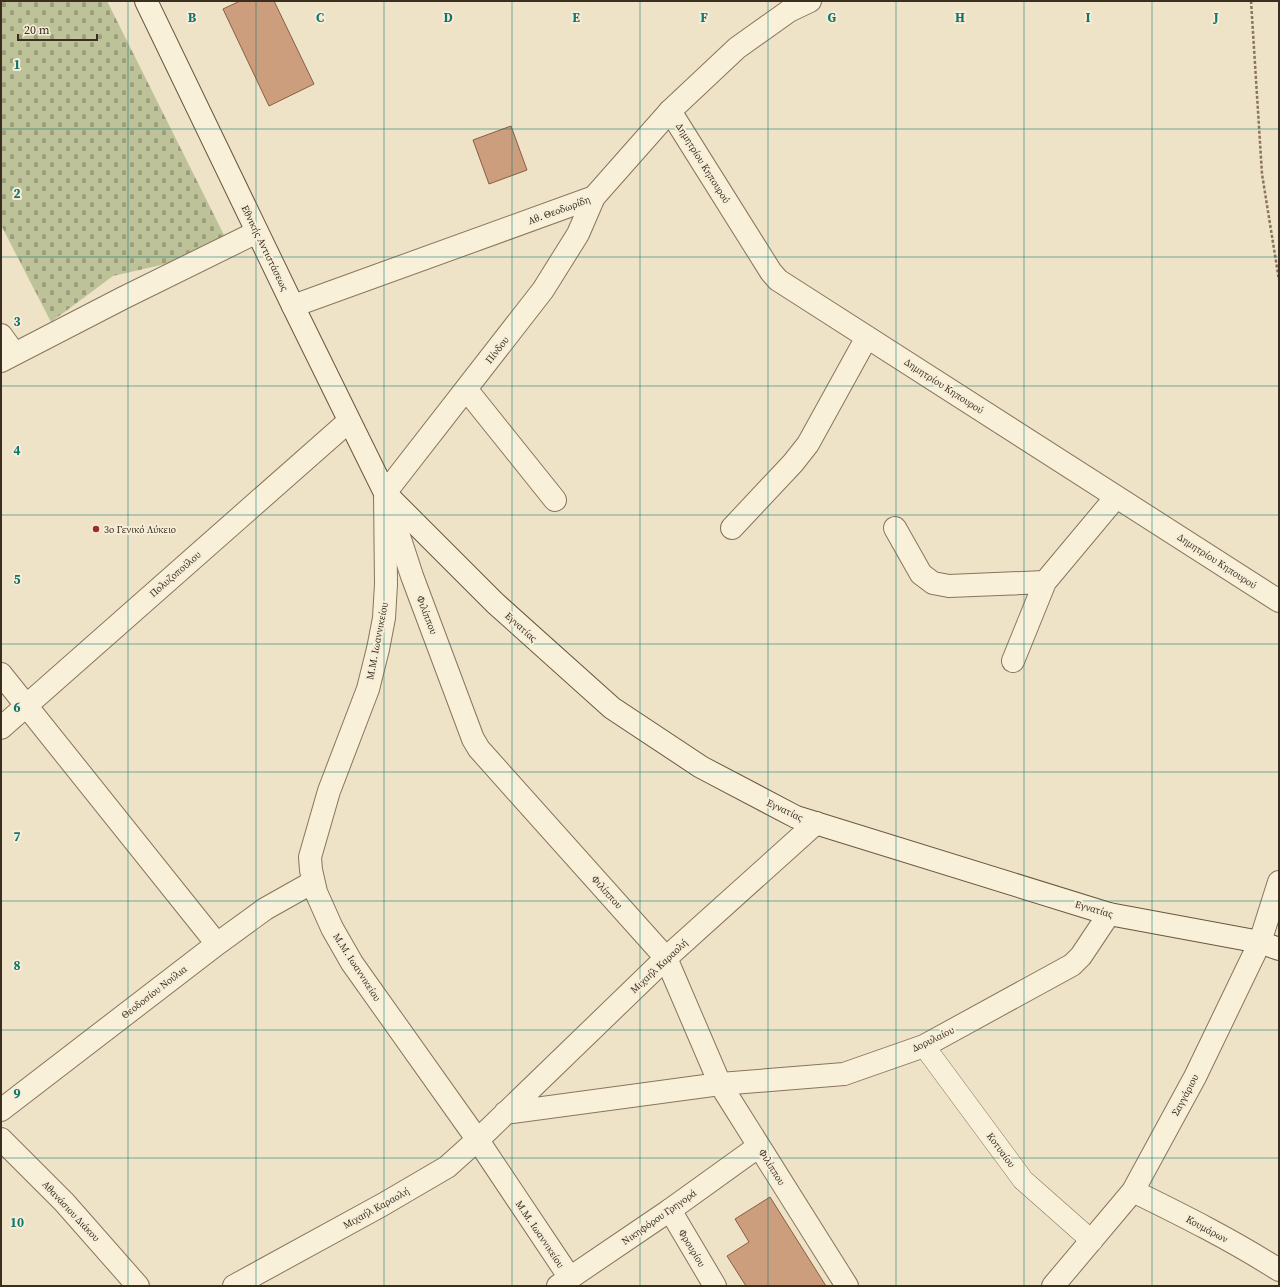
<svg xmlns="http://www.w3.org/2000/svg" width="1280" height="1287" viewBox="0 0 1280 1287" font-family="'Source Serif 4',serif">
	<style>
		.cemetery { fill: url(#cemetery-stones) }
		.building { fill: #cc9e7d; stroke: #8a5e42 }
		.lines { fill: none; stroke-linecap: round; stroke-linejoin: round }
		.pedestrian-casing { stroke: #8a745c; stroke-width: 22 }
		.minor-casing { stroke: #8a745c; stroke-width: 24 }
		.tertiary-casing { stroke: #8a745c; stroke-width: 24 }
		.secondary-casing { stroke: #6c563f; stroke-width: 24 }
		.path { stroke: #8a745c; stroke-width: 2.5; stroke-dasharray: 3 2; stroke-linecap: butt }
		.pedestrian { stroke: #f9f0da; stroke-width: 21 }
		.minor { stroke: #f9f0da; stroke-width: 22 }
		.tertiary { stroke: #f9f0da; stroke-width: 22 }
		.secondary { stroke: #f9f0da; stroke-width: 22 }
		.grid { fill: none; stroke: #0f766e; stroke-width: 1; stroke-opacity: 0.55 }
		.poi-dot { fill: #992c2d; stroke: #f6edd7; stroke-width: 1.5 }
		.labels { text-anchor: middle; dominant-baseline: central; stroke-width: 4; stroke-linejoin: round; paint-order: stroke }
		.street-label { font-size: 10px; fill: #3b2d20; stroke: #f6edd7 }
		.poi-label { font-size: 10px; fill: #3b2d20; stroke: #f6edd7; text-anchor: start }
		.grid-label { font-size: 13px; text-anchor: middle; font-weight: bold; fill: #0f766e; stroke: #f6edd7; stroke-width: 4; stroke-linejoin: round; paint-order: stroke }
	</style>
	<defs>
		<pattern id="cemetery-stones" width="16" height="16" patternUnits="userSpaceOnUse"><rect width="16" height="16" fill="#bdc299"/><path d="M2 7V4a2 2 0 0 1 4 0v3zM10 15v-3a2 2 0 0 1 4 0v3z" fill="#9b9e7c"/></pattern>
	</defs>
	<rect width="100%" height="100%" fill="#eee2c7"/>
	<path class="cemetery" d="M1,1H107L231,249L113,276L51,322L1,225Z"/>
	<path class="building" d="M240,1H274L314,84L269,106L223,9Z
		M511,126L527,170L489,184L473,140Z
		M770,1197L826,1286H746L727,1256L749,1242L735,1219Z"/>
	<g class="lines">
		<defs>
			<path id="pedestrian" d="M924,1046L1023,1180L1092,1241"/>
			<path id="minor" d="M670,111L771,272L778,280L1279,601
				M1,335L14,353
				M1,361L123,298L257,232
				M466,389L555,500
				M732,528L793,463L808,444L867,337
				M895,528L921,574L933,583L949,586L1045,582L1116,497
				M1013,661L1045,582
				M1,674L217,944
				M1,728L349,421
				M1,1110L217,944L265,909L313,882
				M505,1113L720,1084L844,1074L924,1046L1072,965L1081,956L1109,914
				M1,1139L64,1202L138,1286
				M1133,1191C1184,1216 1232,1240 1279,1270
				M670,1210L715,1286
				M570,1278L477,1139L352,963L332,928L316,892L311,870L310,857L329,791L368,689L378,649L384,618L386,584L385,493L543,290L578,234L594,197
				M234,1286L382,1205L447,1167L485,1133L666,958L816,823
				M1053,1286L1133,1191L1195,1077L1260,942L1279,882"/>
			<path id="tertiary" d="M293,306L594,197L670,111L737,48L789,11L810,1
				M385,493L412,576L473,739L479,749L666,958L720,1084L847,1286
				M558,1286L670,1210L759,1146"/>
			<path id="secondary" d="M146,1L293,306L385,493L495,603L612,708L701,767L796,817L1109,914L1260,942L1279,949"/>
		</defs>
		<use href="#pedestrian" class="pedestrian-casing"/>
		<use href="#minor" class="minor-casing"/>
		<use href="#tertiary" class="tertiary-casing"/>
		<use href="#secondary" class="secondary-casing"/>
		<path class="path" d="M1251,1L1262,174L1279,280"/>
		<use href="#pedestrian" class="pedestrian"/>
		<use href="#minor" class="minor"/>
		<use href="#tertiary" class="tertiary"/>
		<use href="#secondary" class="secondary"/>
	</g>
	<path class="grid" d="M128,1V1286M256,1V1286M384,1V1286M512,1V1286M640,1V1286M768,1V1286M896,1V1286M1024,1V1286M1152,1V1286M1,129H1279M1,257H1279M1,386H1279M1,515H1279M1,644H1279M1,772H1279M1,901H1279M1,1030H1279M1,1158H1279"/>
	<circle class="poi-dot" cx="96" cy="529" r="4"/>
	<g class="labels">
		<g class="street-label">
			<text transform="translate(703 163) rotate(58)">Δημητρίου Κηπουρού</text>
			<text transform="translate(559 210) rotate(-20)">Αθ. Θεοδωρίδη</text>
			<text transform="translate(265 248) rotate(64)">Εθνικής Αντιστάσεως</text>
			<text transform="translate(497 350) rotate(-52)">Πίνδου</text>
			<text transform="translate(944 386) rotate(33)">Δημητρίου Κηπουρού</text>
			<text transform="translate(1217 561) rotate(33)">Δημητρίου Κηπουρού</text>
			<text transform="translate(175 574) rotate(-41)">Πολυζοπούλου</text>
			<text transform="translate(427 615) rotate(69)">Φιλίππου</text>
			<text transform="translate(521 627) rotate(42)">Εγνατίας</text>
			<text transform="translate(377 641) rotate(-79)">Μ.Μ. Ιωαννικείου</text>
			<text transform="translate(785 810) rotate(25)">Εγνατίας</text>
			<text transform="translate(607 892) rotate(48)">Φιλίππου</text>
			<text transform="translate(1094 909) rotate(16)">Εγνατίας</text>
			<text transform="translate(659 966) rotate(-43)">Μιχαήλ Καραολή</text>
			<text transform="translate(357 967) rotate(57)">Μ.Μ. Ιωαννικείου</text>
			<text transform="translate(154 992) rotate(-38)">Θεοδοσίου Νούλια</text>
			<text transform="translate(933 1039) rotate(-26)">Δορυλαίου</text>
			<text transform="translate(1185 1095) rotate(-62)">Σαγγάριου</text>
			<text transform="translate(1001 1150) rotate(54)">Κοτυαίου</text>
			<text transform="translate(772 1167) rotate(58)">Φιλίππου</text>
			<text transform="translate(376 1208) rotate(-29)">Μιχαήλ Καραολή</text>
			<text transform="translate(71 1211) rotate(47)">Αθανάσιου Διάκου</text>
			<text transform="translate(659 1217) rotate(-35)">Νικηφόρου Γρηγορά</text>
			<text transform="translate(1207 1229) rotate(28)">Κουμάρων</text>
			<text transform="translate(540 1234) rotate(56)">Μ.Μ. Ιωαννικείου</text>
			<text transform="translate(692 1248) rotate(59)">Φρουρίου</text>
		</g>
		<g class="poi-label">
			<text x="104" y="529">3ο Γενικό Λύκειο</text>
		</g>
	</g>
	<g class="grid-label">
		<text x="192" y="22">B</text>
		<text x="320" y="22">C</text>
		<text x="448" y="22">D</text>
		<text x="576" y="22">E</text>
		<text x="704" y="22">F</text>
		<text x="832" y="22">G</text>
		<text x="960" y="22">H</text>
		<text x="1088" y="22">I</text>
		<text x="1216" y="22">J</text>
		<text x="17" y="69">1</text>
		<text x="17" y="198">2</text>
		<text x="17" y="326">3</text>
		<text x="17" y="455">4</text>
		<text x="17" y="584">5</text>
		<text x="17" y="712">6</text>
		<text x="17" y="841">7</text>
		<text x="17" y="970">8</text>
		<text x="17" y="1098">9</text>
		<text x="17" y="1227">10</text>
	</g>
	<rect width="1280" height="1287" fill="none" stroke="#3b2d20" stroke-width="4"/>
	<path d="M18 34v6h79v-6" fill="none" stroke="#3b2d20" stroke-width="2"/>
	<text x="24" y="34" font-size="12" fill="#3b2d20" stroke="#f6edd7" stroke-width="3" paint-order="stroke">20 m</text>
</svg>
